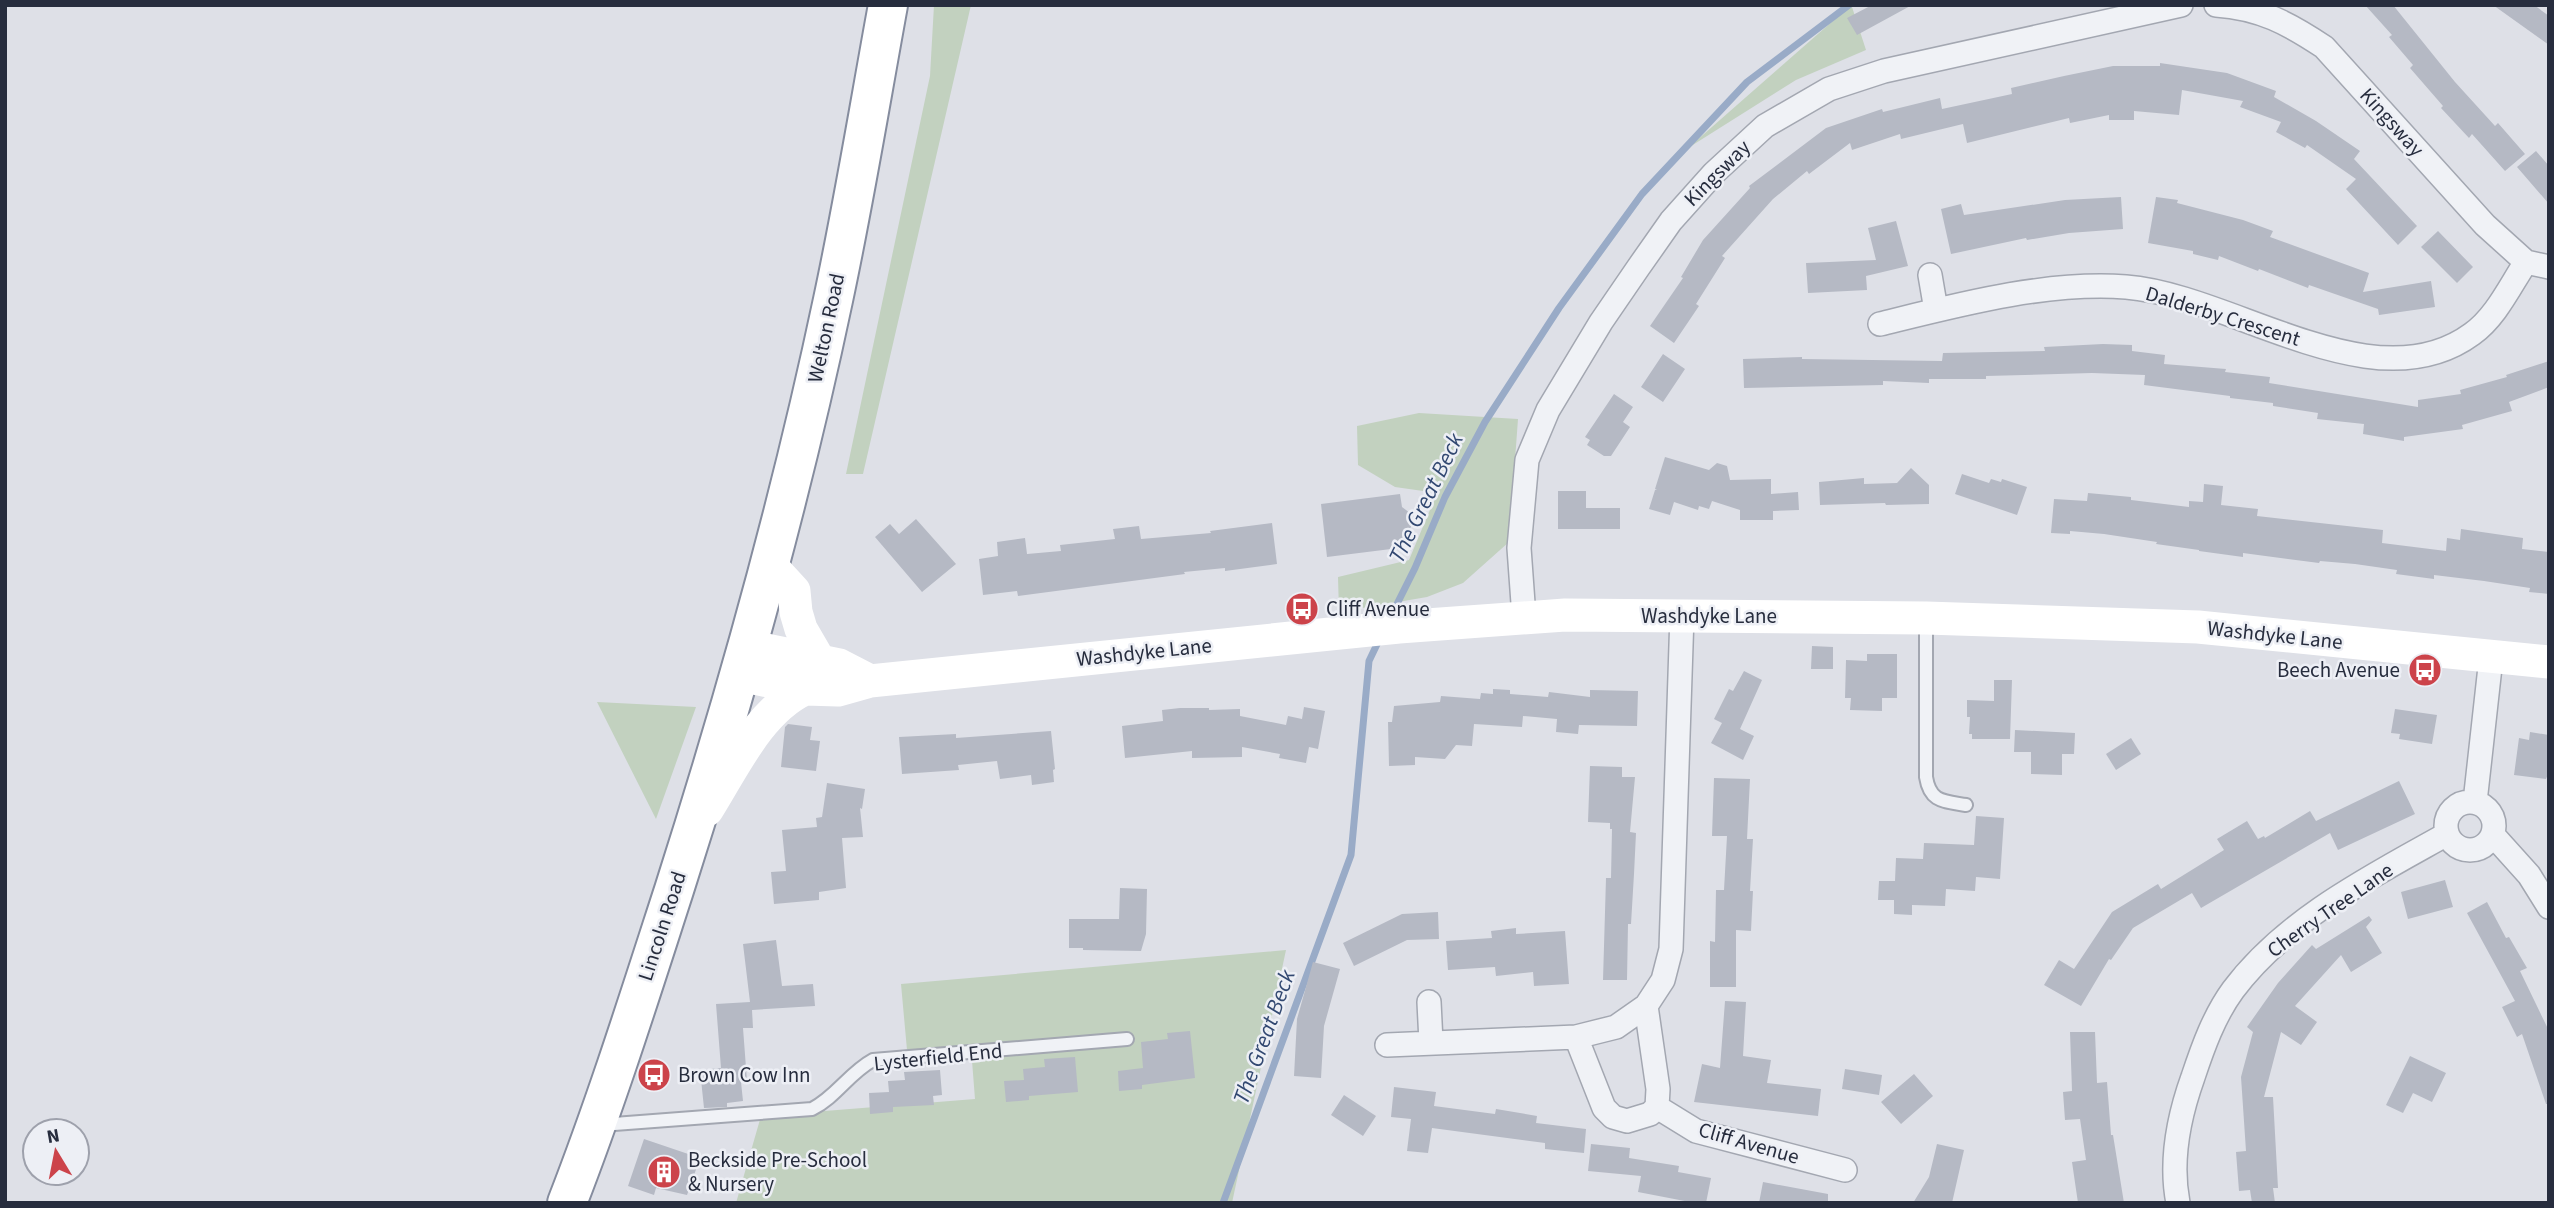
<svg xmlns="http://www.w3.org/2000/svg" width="2554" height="1208" viewBox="0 0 2554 1208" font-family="'Source Sans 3',sans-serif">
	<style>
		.green { fill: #c2d1bf }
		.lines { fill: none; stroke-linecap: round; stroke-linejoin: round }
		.stream { stroke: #99abc7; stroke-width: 7 }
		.building { fill: #b5b9c4 }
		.lane-casing { stroke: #a3a7b1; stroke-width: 16 }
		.street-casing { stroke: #a3a7b1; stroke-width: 26 }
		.highway-casing { stroke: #858c9e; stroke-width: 42 }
		.lane { stroke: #f0f2f6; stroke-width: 12 }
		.street { stroke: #f0f2f6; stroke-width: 23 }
		.secondary { stroke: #fff; stroke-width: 33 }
		.highway { stroke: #fff; stroke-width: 38 }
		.labels { text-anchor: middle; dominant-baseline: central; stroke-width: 5; stroke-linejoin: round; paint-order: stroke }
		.street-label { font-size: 21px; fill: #272d3e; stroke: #edeff5 }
		.poi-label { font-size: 21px; fill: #272d3e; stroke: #edeff5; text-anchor: start }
		.water-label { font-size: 23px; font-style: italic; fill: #324871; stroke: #edeff5 }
	</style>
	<rect width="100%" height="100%" fill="#dee0e7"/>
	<path class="green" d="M934,5H971L863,474H846L930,76Z
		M1851,5H1854L1852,7L1866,50L1796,80L1688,148Z
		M1419,413L1518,419L1509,542L1463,583L1427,597L1339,612L1338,577L1409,560L1437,493L1395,487L1358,465L1357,426Z
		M597,702L696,707L656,819Z
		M1286,950L1232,1203H736L761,1116L975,1099L971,1048L907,1050L901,984Z"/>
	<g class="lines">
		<path class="stream" d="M1390,618L1415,568L1445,497L1485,422L1559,308L1642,194L1747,82L1849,5
			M1223,1203L1351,855L1369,661L1380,638"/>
	</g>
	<path class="building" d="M1872,5H1912L1857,35L1847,18Z
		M2365,5H2393L2455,82L2495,126L2498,123L2525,154L2505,171L2472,134L2469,138L2441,108L2443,106L2410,68L2413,65L2389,37L2392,35Z
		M2493,5H2534L2549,16V45Z
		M2160,63L2227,73L2276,91L2274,97L2316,121L2360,151L2354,159L2417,226L2398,245L2346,189L2356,179L2307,145L2305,148L2276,132L2281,122L2240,107L2243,101L2182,90L2179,115L2134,111V120H2109V115L2070,123L2069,118L1967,143L1963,124L1901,139L1900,134L1852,150L1850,143L1809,174L1807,171L1773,199L1722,256L1725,258L1696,304L1699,306L1674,343L1650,326L1683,278L1681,277L1703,240L1750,188L1749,186L1826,128L1882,109L1883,112L1940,98L1942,109L2012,94L2011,88L2064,76L2113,66H2160Z
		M2536,151L2549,166V204L2517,167Z
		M2121,197L2123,229L2069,233L2027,240L2026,238L1951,254L1941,209L1961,204L1964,215L2065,200Z
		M2156,197L2178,200L2177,203L2243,220L2273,231L2270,237L2369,273L2363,292L2431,281L2435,307L2379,315L2378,309L2309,285L2308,288L2259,269L2258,271L2219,256L2218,260L2193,254V251L2148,243Z
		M1896,221L1908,266L1866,276L1867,290L1808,293L1806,263L1876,260L1868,228Z
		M2438,231L2473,267L2457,283L2421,247Z
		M2103,344L2132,345V351L2165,355L2164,364L2226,369L2225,372L2270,377L2269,383L2418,407V400L2461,394L2460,390L2507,377L2506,375L2549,361V387L2509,402L2512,411L2462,425L2463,429L2404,437V441L2363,434L2364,424L2317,419L2318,413L2273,406V403L2230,398V396L2144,385L2145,375L2092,373L1986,376V379H1929V383L1883,381V385L1744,388L1743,359L1802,357V359L1942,361L1943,353L2045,351L2044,347Z
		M1663,354L1685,369L1663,402L1641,387Z
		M1614,394L1633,407L1623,422L1630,427L1611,456H1604L1587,445L1590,440L1585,437Z
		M1665,457L1709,470L1717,463L1727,466L1730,480L1771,479V494L1798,492L1799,510L1773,511V520H1740V510L1712,501L1709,509L1699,506L1698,510L1674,502L1670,515L1649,509L1655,490H1657L1655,489Z
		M1911,468L1929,485V504L1886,505L1885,503L1820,505L1819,482L1864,478V484L1897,483Z
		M1962,474L1989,483L1991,479L2001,482L2002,479L2027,487L2017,515L1955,494Z
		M2204,484L2223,486L2221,505L2258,509L2257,516L2383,530L2382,543L2446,551L2447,538L2460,540L2461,529L2523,538L2522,549L2549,552V594L2529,592L2530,588L2484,581L2434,575V579L2396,574L2397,570L2355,564L2320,561L2319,563L2243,553V557L2199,551V550L2156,544L2157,542L2104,534L2070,531V534L2051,533L2054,499L2087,501L2088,493L2131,497V500L2189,507V501L2203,502Z
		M1558,491H1586V508H1620V529H1558Z
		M1400,494L1402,507L1410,513L1413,519L1411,527L1405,534L1407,547L1327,557L1321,504Z
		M916,519L956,564L922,592L875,537L890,524L899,534Z
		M1272,523L1277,564L1225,571V568L1184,572L1185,574L1018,596L1017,591L983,595L979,559L998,556L997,542L1025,538L1027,554L1061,551L1060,545L1115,539L1113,529L1139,526L1141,539L1211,533L1210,531Z
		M1812,646L1833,647V669H1811Z
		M1867,654H1897V698H1882V711L1850,710L1851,698H1845L1846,660L1867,661Z
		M1744,671L1762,680L1740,729L1754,736L1743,760L1711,743L1722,723L1714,719L1729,689L1733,691Z
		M1994,680H2012L2010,739H1972V734H1969L1970,717H1967V700L1994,701Z
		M1493,689L1510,690V694L1548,697L1549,692L1590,697V690L1638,691L1637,726L1579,725L1578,734L1556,732L1557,719L1523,716L1522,727L1474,724L1472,746L1456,745L1445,759L1415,757V765L1389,766L1388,722H1392L1394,706L1440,702L1441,696L1480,699L1481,693L1493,694Z
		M1304,707L1325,711L1318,749L1309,747L1306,763L1279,758L1280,754L1242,747V757L1192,758V751L1125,758L1122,726L1163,721L1162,710L1180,708H1209V710L1240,709V716L1286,725L1288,716L1302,719Z
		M2395,709L2437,715L2432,744L2399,739L2400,734L2391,733Z
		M788,724L812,727L810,740L820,741L816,771L781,767L785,727Z
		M2015,730L2075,733L2074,754H2062V775L2031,774V752H2014Z
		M1051,731L1055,769L1053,770L1054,782L1032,785L1031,775L1000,779L997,761L958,765L959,770L902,774L899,737L956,734V738Z
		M2530,732L2549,735V772L2546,779L2514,775L2519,738L2529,740Z
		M2131,738L2141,754L2116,770L2106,754Z
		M1590,766L1622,767V777H1635L1630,832L1636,833L1634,874L1631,924H1628L1627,980H1603L1606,878H1611L1612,829H1610V823L1588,822Z
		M1714,778L1750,779L1747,839H1753L1750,891H1753L1751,931L1736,930V987H1710V941L1715,942L1716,890H1724L1727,836H1712Z
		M2399,781L2415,814L2338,850L2330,833L2201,908L2192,893L2133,928L2111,960L2109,959L2081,1006L2044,985L2059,960L2074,969L2112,912L2158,884L2161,889L2224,850L2217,839L2247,821L2258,839L2264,836L2265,838L2310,811L2316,821Z
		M827,783L865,789L862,809L860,808L863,837L842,838L846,888L819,892V900L774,904L771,872L786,871L782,830L817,827L816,818L822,817Z
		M1976,816L2004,818L2000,879L1976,877L1975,891L1946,889L1945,906L1912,905V915L1894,914V900H1878L1879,881H1895L1896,858L1923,859L1924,843L1974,845Z
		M2445,880L2453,907L2408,919L2401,892Z
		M1120,888L1147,889L1146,934L1141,951L1083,950V948H1069V919H1119Z
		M2487,902L2506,938L2509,937L2527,968L2520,971L2549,1031V1104H2546L2522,1034L2517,1037L2502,1007L2515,1001L2467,913Z
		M1438,912L1439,939L1407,940L1354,966L1343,943L1402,914Z
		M2369,916L2372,920L2366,927L2382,953L2351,972L2341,955L2295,1006L2317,1022L2301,1045L2281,1032L2264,1097H2273L2278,1188H2273L2275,1203H2252L2250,1190L2239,1191L2236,1152L2246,1151L2241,1077L2253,1032L2247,1027L2278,983L2312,945L2316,949Z
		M1516,928V934L1565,931L1569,984L1534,986L1533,972L1496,976L1495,967L1448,970L1446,941L1492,938L1491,931Z
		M776,940L782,986L813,984L815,1006L752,1010L753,1028H743L747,1081L741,1082L743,1101L727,1103V1107L704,1108L700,1070L721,1068L716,1004L750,1002L743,944Z
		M1313,962L1340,969L1324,1026L1321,1078L1294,1076L1297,1019Z
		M1725,1001L1746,1002L1743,1056L1771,1060L1767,1083L1821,1089L1818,1116L1694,1102L1702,1064L1720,1068Z
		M1190,1031L1195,1078L1142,1085V1089L1119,1091L1118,1071L1143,1068L1141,1042L1168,1039L1167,1033Z
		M2070,1032H2095L2097,1083L2107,1082L2111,1135H2113L2124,1203H2078L2072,1162L2086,1160L2080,1119L2065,1120L2063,1092L2072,1091Z
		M2410,1056L2446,1073L2432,1102L2413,1093L2403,1113L2386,1105Z
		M1075,1057L1078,1092L1029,1096V1100L1006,1102L1004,1081L1024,1080L1023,1069L1045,1067L1044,1059Z
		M1845,1069L1882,1075L1879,1095L1842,1089Z
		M940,1070L942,1095L933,1096L934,1105L893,1107V1112L870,1114L869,1093L889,1092L888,1081L905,1080L904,1072Z
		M1914,1074L1933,1096L1901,1124L1881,1102Z
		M1394,1087L1436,1092L1434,1106L1495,1114L1496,1109L1537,1116L1536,1123L1586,1129L1584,1153L1545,1149V1143L1432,1128L1428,1153L1407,1151L1411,1119L1391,1117Z
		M1344,1095L1376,1116L1363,1136L1331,1115Z
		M644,1139L700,1158L687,1195L656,1188L654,1195L628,1186Z
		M1591,1144L1630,1148L1629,1158L1679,1166L1678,1172L1711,1178L1706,1203H1695L1638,1192L1641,1176L1588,1171Z
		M1937,1144L1964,1150L1952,1203H1913L1929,1177Z
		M1763,1182L1828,1194V1203H1759Z"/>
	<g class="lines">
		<defs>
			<path id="lane" d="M1926,618V777C1930,802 1943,801 1966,805
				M601,1125L812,1109C836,1097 849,1073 873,1060L1127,1039"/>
			<path id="street" d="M2216,5C2260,8 2288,23 2324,47L2485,225L2526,262L2549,267
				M1930,275L1936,310
				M1880,324C1957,305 2046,281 2126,287C2232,295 2374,406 2472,334C2496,317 2510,286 2526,262
				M1682,615L1671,949L1663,980L1646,1006L1658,1089L1657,1107L1696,1131L1845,1170
				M1524,617L1519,548L1527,460L1548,410L1601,322L1638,268L1671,221L1714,173L1765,126L1829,89L1884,71L2181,5
				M2446 826a24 24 0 1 1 48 0a24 24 0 1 1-48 0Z
				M2475,802L2491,658
				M2493,835L2529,875L2549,907
				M1429,1002L1431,1042
				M1646,1006L1616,1027L1576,1037L1604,1108L1613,1117L1627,1121L1650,1114L1657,1107
				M1387,1045L1576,1037
				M2178,1203C2170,1162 2179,1116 2193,1077C2203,1047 2214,1016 2233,990C2286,919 2372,876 2447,834"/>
			<path id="highway" d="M567,1203C607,1100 640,995 674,890C736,696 791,499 833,300C854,202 870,103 888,5"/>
		</defs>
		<use href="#lane" class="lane-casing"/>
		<use href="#street" class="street-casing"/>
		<use href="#highway" class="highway-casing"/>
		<use href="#lane" class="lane"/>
		<use href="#street" class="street"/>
		<path class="secondary" d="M771,566L794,591L796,612L801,629L819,660
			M747,646L839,665L870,681
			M740,675L805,689L838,690L870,681L1399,627L1565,615L1926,618L2198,627L2549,662
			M707,810C733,769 759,710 805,689"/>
		<use href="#highway" class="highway"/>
	</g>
	<defs>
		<symbol id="bus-disc" viewBox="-11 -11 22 22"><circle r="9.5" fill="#cc434a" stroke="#edeff5"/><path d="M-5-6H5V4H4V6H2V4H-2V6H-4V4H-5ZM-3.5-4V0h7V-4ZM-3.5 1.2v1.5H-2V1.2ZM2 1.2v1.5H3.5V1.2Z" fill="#fff"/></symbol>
		<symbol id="building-disc" viewBox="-11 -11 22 22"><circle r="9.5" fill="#cc434a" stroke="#edeff5"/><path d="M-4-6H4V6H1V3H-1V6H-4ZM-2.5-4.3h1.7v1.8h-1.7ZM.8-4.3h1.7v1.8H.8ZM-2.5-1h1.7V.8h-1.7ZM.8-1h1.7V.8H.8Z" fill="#fff"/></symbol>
	</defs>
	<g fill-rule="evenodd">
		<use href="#bus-disc" x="1283" y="590" width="38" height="38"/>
		<use href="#bus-disc" x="2406" y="651" width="38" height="38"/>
		<use href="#bus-disc" x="635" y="1056" width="38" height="38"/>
		<use href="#building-disc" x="645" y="1153" width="38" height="38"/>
	</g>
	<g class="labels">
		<g class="street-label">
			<text transform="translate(2392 122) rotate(48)">Kingsway</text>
			<text transform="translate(1717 173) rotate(-45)">Kingsway</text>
			<text transform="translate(2223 316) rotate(17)">Dalderby Crescent</text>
			<text transform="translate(826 328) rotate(-78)">Welton Road</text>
			<text x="1709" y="616">Washdyke Lane</text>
			<text transform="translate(2275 635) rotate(6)">Washdyke Lane</text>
			<text transform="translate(1144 652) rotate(-6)">Washdyke Lane</text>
			<text transform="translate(2330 910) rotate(-35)">Cherry Tree Lane</text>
			<text transform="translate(662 926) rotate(-72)">Lincoln Road</text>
			<text transform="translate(938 1057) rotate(-6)">Lysterfield End</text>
			<text transform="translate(1749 1143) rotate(16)">Cliff Avenue</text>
		</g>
		<g class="poi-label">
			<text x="1326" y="609">Cliff Avenue</text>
			<text x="2400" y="670" text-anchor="end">Beech Avenue</text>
			<text x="678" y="1075">Brown Cow Inn</text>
			<text x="688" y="1160">Beckside Pre-School<tspan x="688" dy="24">&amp; Nursery</tspan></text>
		</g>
		<g class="water-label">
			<text transform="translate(1426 498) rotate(-64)">The Great Beck</text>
			<text transform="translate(1264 1037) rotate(-70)">The Great Beck</text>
		</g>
	</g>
	<rect width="2554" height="1208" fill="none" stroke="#272d3e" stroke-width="14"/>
	<g transform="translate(56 1152) rotate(350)"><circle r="33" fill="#edeff5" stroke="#9ea1ac" stroke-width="2"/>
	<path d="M0-5L12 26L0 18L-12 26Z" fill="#cc434a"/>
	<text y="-10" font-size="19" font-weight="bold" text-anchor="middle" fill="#272d3e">N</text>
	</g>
</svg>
